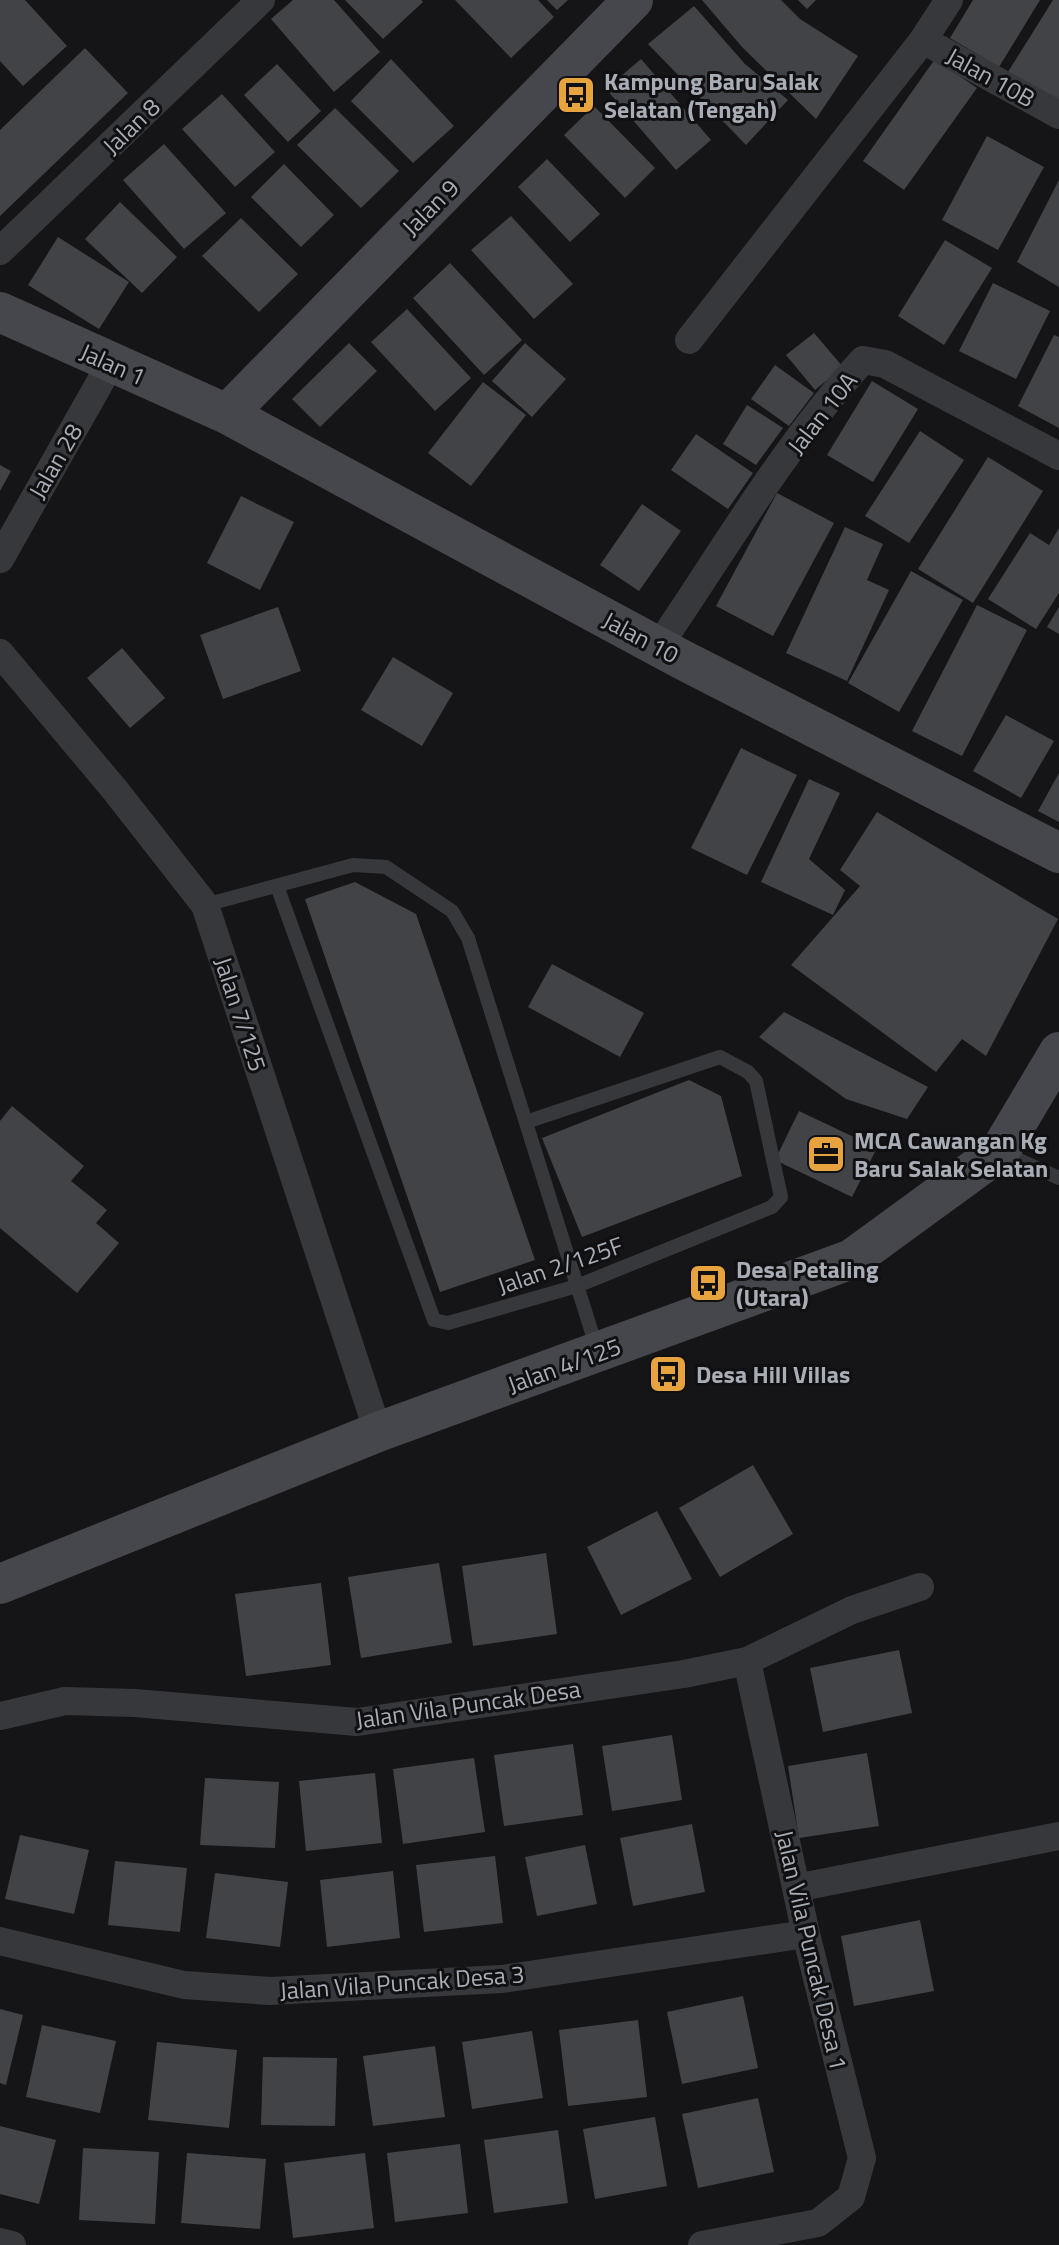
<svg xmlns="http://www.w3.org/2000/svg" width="1059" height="2245" viewBox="0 0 1059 2245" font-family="'Titillium Web',sans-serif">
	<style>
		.building { fill: #424347 }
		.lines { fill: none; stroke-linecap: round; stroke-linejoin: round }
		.lane { stroke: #37383c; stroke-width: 14 }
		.street { stroke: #37383c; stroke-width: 28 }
		.secondary { stroke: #45474c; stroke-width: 40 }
		.labels { text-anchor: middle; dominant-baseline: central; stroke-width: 6; stroke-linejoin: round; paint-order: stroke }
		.street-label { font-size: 24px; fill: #a8adb6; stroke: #101012 }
		.poi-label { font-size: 24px; font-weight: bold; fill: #a8adb6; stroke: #101012; text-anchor: start }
	</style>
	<rect width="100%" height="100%" fill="#151517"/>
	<path class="building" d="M0,0H25L67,46L23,86L0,61Z
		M293,0H334L380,52L334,92L271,19Z
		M345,0H421L423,2L383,39Z
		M455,0H538L554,17L511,58Z
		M547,0H568L557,10Z
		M702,0H781L800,19L858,56L816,119L742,47Z
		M798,0H816L807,9Z
		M973,0H1040L999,67L950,38Z
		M1053,0H1059V103L1008,72Z
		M694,6L745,64L788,100L746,145L648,44Z
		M85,48L128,93L0,216V130Z
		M391,59L454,126L413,163L351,101Z
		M641,59L711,140L676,170L606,89Z
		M935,59L977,88L904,190L863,161Z
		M277,64L321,111L288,142L244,95Z
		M222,94L275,152L235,187L182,129Z
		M594,106L655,168L625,198L564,135Z
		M335,108L399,171L361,208L297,145Z
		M987,136L1044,167L998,250L942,220Z
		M164,144L226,213L184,249L123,180Z
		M547,159L600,214L570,242L518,187Z
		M284,164L334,215L301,247L251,197Z
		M1059,180V287L1017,262Z
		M120,202L177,257L142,293L85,239Z
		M511,216L573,284L534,319L471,250Z
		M241,218L298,274L259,312L202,256Z
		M58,237L129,282L99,329L28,285Z
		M945,240L992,268L944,345L898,316Z
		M450,263L522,340L484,375L413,298Z
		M993,283L1050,311L1016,379L959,351Z
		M407,309L471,378L435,411L371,342Z
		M814,333L843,367L815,390L786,355Z
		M1054,335L1059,337V428L1018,406Z
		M349,343L377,371L320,427L292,399Z
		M525,343L566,379L532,417L492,381Z
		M775,365L814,393L789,426L751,399Z
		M872,381L918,409L873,482L827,455Z
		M483,382L526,415L471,486L428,453Z
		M747,405L783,428L756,465L723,444Z
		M920,431L964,460L909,543L865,516Z
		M696,434L753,473L728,509L671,470Z
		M988,457L1043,491L973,603L918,569Z
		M0,465L11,471L0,491Z
		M777,493L834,523L773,636L716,606Z
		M241,496L294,522L260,590L207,563Z
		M642,504L681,531L639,591L600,565Z
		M845,527L883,544L867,580L889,590L847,681L786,653Z
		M1059,528V593L1036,629L988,599L1030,533L1049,545Z
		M911,571L963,600L899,712L848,683Z
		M977,605L1027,630L962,756L912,731Z
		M278,607L301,671L223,699L200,635Z
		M1059,607V634L1047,627Z
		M122,648L165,698L130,728L87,678Z
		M393,657L453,693L422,746L361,710Z
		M1006,715L1054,741L1021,798L973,771Z
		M741,748L797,775L747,875L691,848Z
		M1059,773V822L1038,811Z
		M809,779L840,793L809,859L845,890L833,915L761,882Z
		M877,812L1058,919L986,1056L962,1039L936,1072L791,965L860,886L840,870Z
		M355,882L416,914L535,1260L440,1292L305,899Z
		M552,964L644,1013L620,1057L528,1007Z
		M784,1012L928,1087L907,1119L846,1099L759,1037Z
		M689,1080L721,1096L742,1176L582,1237L542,1138Z
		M12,1106L84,1166L71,1181L107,1210L96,1223L119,1243L77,1293L0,1228V1121Z
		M799,1111L877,1148L852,1197L775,1160Z
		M753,1465L793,1534L720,1577L679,1508Z
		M657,1511L692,1579L621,1615L587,1547Z
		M546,1553L557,1634L473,1646L462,1566Z
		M439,1563L452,1643L361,1658L348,1577Z
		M321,1583L331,1665L246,1676L235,1594Z
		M899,1650L912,1713L823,1732L810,1668Z
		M672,1735L682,1800L612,1811L602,1746Z
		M573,1744L583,1815L504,1826L494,1755Z
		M867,1753L879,1826L799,1838L788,1766Z
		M474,1758L485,1832L403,1844L393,1769Z
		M375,1773L382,1843L306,1851L299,1781Z
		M205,1778L279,1782L275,1848L200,1845Z
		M692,1824L705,1892L633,1906L620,1838Z
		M20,1835L89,1850L74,1914L5,1899Z
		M585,1845L597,1904L537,1916L525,1857Z
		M495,1856L503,1923L424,1932L416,1865Z
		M115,1861L187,1868L180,1932L108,1925Z
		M393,1871L400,1938L327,1947L320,1880Z
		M215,1873L288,1882L280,1947L206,1938Z
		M920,1920L934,1991L854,2006L841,1936Z
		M743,1996L758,2068L682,2084L667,2012Z
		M0,2009L23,2015L6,2085L0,2083Z
		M638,2020L647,2097L568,2106L559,2030Z
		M42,2025L116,2041L100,2113L26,2097Z
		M532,2031L543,2098L472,2109L462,2042Z
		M157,2042L237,2050L229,2128L148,2120Z
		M435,2046L445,2117L373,2126L363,2056Z
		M263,2057L337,2058L335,2126L261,2125Z
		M758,2098L774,2172L698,2188L682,2114Z
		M655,2117L667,2186L595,2199L583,2129Z
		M0,2126L56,2140L39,2204L0,2194Z
		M558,2130L568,2203L494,2213L484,2140Z
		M460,2144L468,2213L395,2222L387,2153Z
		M83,2148L159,2152L155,2224L79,2220Z
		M187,2153L266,2159L260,2229L181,2223Z
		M365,2153L374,2228L293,2238L284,2163Z"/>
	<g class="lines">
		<path class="lane" d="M277,886L434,1320L448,1323L577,1286L772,1207L781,1197L756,1081L748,1072L720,1057L526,1122
			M205,905L353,865L386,867L452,911L468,938L597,1349
			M1001,1152L1059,1178"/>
		<path class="street" d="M923,40L1059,115
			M0,251L261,0
			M689,340L923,40L949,0
			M0,559L111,363
			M658,647C724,550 784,446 863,360L885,364L1059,456
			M0,653L115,790L205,905L378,1432
			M0,1716L65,1701L135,1703L357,1722L684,1674L747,1661L852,1610L920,1587
			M796,1888L1059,1836
			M0,1941L184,1985L270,1991L502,1979L806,1934
			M0,2242L12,2245
			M702,2245L818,2223L851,2197L862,2158L806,1934L747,1661"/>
		<path class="secondary" d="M0,312L227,414L681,659L1059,853
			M227,414L633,0
			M0,1584L378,1432L852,1259L1000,1151L1059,1052"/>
	</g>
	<defs>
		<symbol id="bus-square" viewBox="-11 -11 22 22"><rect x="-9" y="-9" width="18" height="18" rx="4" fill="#e7a33e" stroke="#101012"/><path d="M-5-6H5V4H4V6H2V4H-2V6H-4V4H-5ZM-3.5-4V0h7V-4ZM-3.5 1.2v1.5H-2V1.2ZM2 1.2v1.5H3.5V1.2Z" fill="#111"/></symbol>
		<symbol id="office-square" viewBox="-11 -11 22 22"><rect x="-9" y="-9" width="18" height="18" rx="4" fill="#e7a33e" stroke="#101012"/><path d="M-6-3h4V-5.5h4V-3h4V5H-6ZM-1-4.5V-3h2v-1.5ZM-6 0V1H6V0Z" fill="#111"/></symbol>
	</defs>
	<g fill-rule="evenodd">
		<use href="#bus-square" x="554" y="73" width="44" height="44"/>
		<use href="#office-square" x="804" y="1132" width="44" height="44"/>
		<use href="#bus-square" x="686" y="1261" width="44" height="44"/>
		<use href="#bus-square" x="646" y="1352" width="44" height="44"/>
	</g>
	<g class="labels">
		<g class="street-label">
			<text transform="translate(991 77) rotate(29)">Jalan 10B</text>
			<text transform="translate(131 126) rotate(-44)">Jalan 8</text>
			<text transform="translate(430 207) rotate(-45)">Jalan 9</text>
			<text transform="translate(113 364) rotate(24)">Jalan 1</text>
			<text transform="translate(822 413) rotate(-52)">Jalan 10A</text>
			<text transform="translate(55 461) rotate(-60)">Jalan 28</text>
			<text transform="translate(641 637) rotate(28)">Jalan 10</text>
			<text transform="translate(241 1014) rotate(72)">Jalan 7/125</text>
			<text transform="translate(560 1265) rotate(-19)">Jalan 2/125F</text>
			<text transform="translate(564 1365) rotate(-20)">Jalan 4/125</text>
			<text transform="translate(468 1704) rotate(-8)">Jalan Vila Puncak Desa</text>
			<text transform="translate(812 1950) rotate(77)">Jalan Vila Puncak Desa 1</text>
			<text transform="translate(402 1982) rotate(-4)">Jalan Vila Puncak Desa 3</text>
		</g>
		<g class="poi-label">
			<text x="604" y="81">Kampung Baru Salak<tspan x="604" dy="28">Selatan (Tengah)</tspan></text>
			<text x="854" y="1140">MCA Cawangan Kg<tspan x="854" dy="28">Baru Salak Selatan</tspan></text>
			<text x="736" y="1269">Desa Petaling<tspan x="736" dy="28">(Utara)</tspan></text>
			<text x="696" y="1374">Desa Hill Villas</text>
		</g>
	</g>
</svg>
